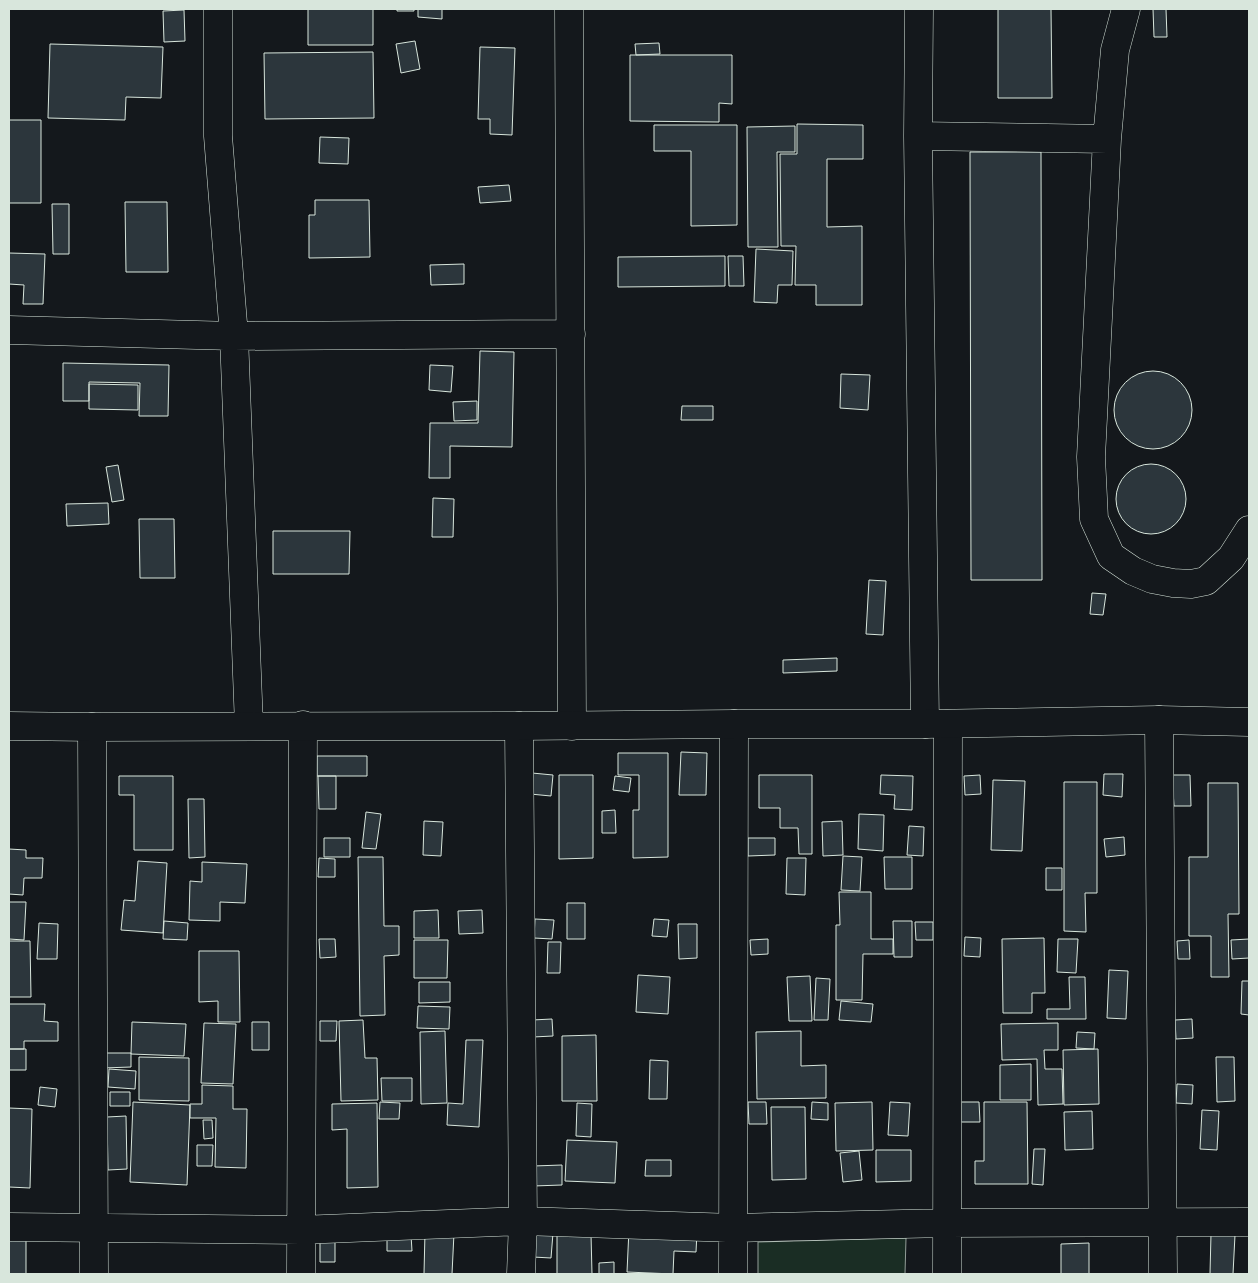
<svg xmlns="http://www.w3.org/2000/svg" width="1258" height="1283" viewBox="0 0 1258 1283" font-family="Helvetica,sans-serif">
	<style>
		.green { fill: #1a2d24; stroke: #939e99 }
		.building { fill: #2c363c; stroke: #d8e6dc }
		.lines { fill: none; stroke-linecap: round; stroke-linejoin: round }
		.minor-casing { stroke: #d8e6dc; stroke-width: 29 }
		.major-casing { stroke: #d8e6dc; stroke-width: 29 }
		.minor { stroke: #14181c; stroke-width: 28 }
		.major { stroke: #14181c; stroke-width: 28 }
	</style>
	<rect width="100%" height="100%" fill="#14181c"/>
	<path class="green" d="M906,1238L905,1274H758V1242Z"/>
	<path class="building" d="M308,9H373V45H308Z
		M397,9H414V11H397Z
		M418,9H442V19L418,17Z
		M998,9H1051L1052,98H998Z
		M1153,9H1166L1167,37H1154Z
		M184,10L185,41L164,42L163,11Z
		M415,41L420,69L401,73L396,44Z
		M659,43L660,54L636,55L635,44Z
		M50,44L163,47L161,98L126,97L125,120L48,118Z
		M480,47L515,48L512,135L490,134V119H478Z
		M373,52L374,118L265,119L264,53Z
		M630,55H732V104L719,103V122L630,121Z
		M9,120H41V203H9Z
		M797,124L863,125V159H827V227L862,226V305H816V285H795L796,246H781L780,154H797Z
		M654,125H737V225L691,226V151H654Z
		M795,126V152H777L778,247H748L747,127Z
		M320,137L349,138L348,164L319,163Z
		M970,152H1041L1042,580H971Z
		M509,185L511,201L480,203L478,187Z
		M315,200H369L370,257L309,258V215H315Z
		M125,202H167L168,272H126Z
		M52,204H69V254H53Z
		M756,249L793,251L792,285H778L777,303L754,302Z
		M9,253L45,254L43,304H23L24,285L9,284Z
		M725,256V286L618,287V257Z
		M728,256H743L744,286H729Z
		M464,264V284L431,285L430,265Z
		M480,351L514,352L512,447L450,446V478H429L430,423H478Z
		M63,363L169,365L168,416H139L140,383L89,382V401H63Z
		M430,365L453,366L451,392L429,390Z
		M1114 410a39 39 0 1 1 78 0a39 39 0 1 1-78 0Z
		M841,374L870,375L868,410L840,408Z
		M89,384L138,385V410L89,409Z
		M477,401V420L454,421L453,402Z
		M682,406H713V420H681Z
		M1116 499a35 35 0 1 1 70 0a35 35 0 1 1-70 0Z
		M118,465L124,500L112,502L106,467Z
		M433,498L454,499L453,537H432Z
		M108,503L109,524L67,526L66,504Z
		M139,519H174L175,578H140Z
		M273,531H350L349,574H273Z
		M869,580L886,581L883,635L866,634Z
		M1092,593L1106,594L1103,615L1090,614Z
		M837,658V671L783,673V660Z
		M681,752L707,753L706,795H679Z
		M618,753H668V857L633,858V810H639V775H618Z
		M317,756H367V776H317Z
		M532,773L553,775L551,796L530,794Z
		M1104,774H1123L1122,797L1103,795Z
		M559,775H593V858L559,859Z
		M759,775H812V854H799L798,828H780V808H759Z
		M881,775L913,776L912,810L894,809L895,795L880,794Z
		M980,775L981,794L965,795L964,776Z
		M1172,775H1190L1191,806H1174Z
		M119,776H173V850H134V795H119Z
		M318,776H336V809H319Z
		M615,776L631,778L629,792L613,790Z
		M993,780L1025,781L1022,851L991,850Z
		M1064,782H1097V893H1085L1086,932L1064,931Z
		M1208,783H1238L1239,914H1228L1229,977H1211V936H1189V857H1208Z
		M188,799H204L205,857L189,858Z
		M615,810L616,833H602V811Z
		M366,812L381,814L376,849L362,848Z
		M859,814L884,815L883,851L858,849Z
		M424,821L443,822L441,856L423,855Z
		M842,821L843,855L823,856L822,822Z
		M909,826L924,827L923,856L907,855Z
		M1124,837L1125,855L1106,857L1104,839Z
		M324,838H350V857H324Z
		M748,838H775V855L748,856Z
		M9,849L26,850V858H43L42,878H24L23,895L9,894Z
		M843,856L862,857L860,891L841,890Z
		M358,857H383L384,926H399V955L384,956L385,1015L360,1016Z
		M884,857H912V889H885Z
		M319,858L335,859V877H318Z
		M787,858H806L805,895L786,894Z
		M138,861L167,863L163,933L121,930L124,900L135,901Z
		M202,862L247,864L245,903L220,902V921L189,920L190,881L202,882Z
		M1046,868H1062V890H1046Z
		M839,892H871V939H893V954H863L862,1000H836V925H840Z
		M9,902H26L24,940L9,939Z
		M567,903H585V939H567Z
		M438,910L439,938H414V911Z
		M482,910L483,933L459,934L458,911Z
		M535,919L554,920L552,939L534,938Z
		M654,919L669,920L667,937L652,936Z
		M164,921L188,923L187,940L163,939Z
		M893,921H912V957H894Z
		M915,922H933V940H916Z
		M39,923L58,924L57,959H37Z
		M678,924H697V958L679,959Z
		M965,937L981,938L980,957L964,956Z
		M1044,938L1045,993H1032V1013H1003L1002,939Z
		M319,939H335L336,957L320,958Z
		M768,939V954L751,955L750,940Z
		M1058,939H1078L1076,973L1057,972Z
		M1249,939V958L1232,959L1231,940Z
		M414,940H448L447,978H414Z
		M1189,940L1190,959H1178L1177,941Z
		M9,941H30L31,997H9Z
		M548,942H561L560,973H547Z
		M199,951H239L240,1022H218V1001L199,1002Z
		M1109,970L1128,971L1126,1019L1107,1018Z
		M638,975L670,977L668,1014L636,1012Z
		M810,976L812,1021H789L787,977Z
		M1069,977H1085L1086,1019H1047V1009H1070Z
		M816,978L830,979L828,1020H814Z
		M1242,981H1249V1015L1241,1014Z
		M419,982H450V1002L419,1003Z
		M841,1001L873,1004L871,1022L839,1020Z
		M9,1004H45L44,1021L58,1022V1041H24V1049H9Z
		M418,1006L450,1007L449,1029L417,1028Z
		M552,1019L553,1036L533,1037L532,1020Z
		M1192,1019L1193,1038L1176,1039L1175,1020Z
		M363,1020L365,1058H377L378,1100L341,1101L339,1021Z
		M320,1021H337L336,1041H320Z
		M132,1022L186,1024L184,1056L131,1054Z
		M252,1022H269V1050H252Z
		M204,1023L236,1024L233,1084L201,1083Z
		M1058,1023V1050H1044L1045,1069H1062L1063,1104L1038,1105L1037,1059L1002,1060L1001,1024Z
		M445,1031L447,1103L421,1104L420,1032Z
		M801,1031V1066L826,1065V1098L757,1099L756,1032Z
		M1077,1032L1095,1033L1094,1049L1076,1048Z
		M596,1035L597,1101H562V1036Z
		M466,1040H483L479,1127L447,1125L448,1103L463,1104Z
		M9,1049H26V1070H9Z
		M1098,1049L1099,1104L1064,1105L1063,1050Z
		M102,1053H131V1067L103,1068Z
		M139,1057L189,1058V1101L139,1100Z
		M1216,1057H1234L1235,1101L1217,1102Z
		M650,1060L668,1061L667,1099H649Z
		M1031,1064V1100H1000V1065Z
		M109,1069L136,1071L135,1089L108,1087Z
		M381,1078H412V1101H382Z
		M1177,1084L1193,1085L1192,1104L1176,1103Z
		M202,1085L233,1086V1109H247L246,1168L215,1167L216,1118H190V1104H202Z
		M40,1087L57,1089L55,1107L38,1105Z
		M110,1092H130V1106H110Z
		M133,1102L190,1105L187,1185L130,1182Z
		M380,1102L400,1103L399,1119H379Z
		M748,1102H766L767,1124H749Z
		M812,1102L828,1103V1120L811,1119Z
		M872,1102L873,1150L836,1151L835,1103Z
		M890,1102L910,1103L908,1136L888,1135Z
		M961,1102H979L980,1122H961Z
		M984,1102H1027L1028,1184H975V1161H984Z
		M377,1103L378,1187L347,1188V1129L332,1130V1104Z
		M577,1103L592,1104L591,1137L576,1136Z
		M771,1107H805L806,1179L772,1180Z
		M9,1108L32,1109L30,1188L9,1187Z
		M1202,1110L1219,1111L1217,1150L1200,1149Z
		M1092,1111L1093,1149L1065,1150L1064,1112Z
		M126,1116L127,1169L108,1170L107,1117Z
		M203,1120H212L213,1138L204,1139Z
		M567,1140L617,1142L615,1183L565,1181Z
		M197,1145H213L212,1166H197Z
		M1034,1149H1045L1043,1185L1032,1184Z
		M876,1150H911V1181L876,1182Z
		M859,1151L862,1180L843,1182L840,1153Z
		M646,1160H671V1176H645Z
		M562,1165V1185L533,1186V1166Z
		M629,1229L697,1232L696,1252L674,1251L673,1274L627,1272Z
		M425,1232L454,1233L452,1274H424Z
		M534,1232L553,1233L551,1258L533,1257Z
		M591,1234L592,1274H557V1235Z
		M1211,1234L1235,1235L1233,1274H1210Z
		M320,1235H335V1262H320Z
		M387,1235H411L412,1251H387Z
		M9,1236H26V1274H9Z
		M1089,1243V1274H1061V1244Z
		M614,1262V1274H599V1263Z"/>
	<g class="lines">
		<defs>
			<path id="minor" d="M218,9V136L234,336L249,726
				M569,9L572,726
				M919,9L918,136L925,724
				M1126,9L1115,50L1107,139L1091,457L1094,519L1111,556L1133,571L1152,579L1173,583L1191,584L1206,581L1231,558L1249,530
				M918,136L1107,139
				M9,330L234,336L571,334
				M1159,720L1163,1274
				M519,726L523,1221L521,1274
				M92,727L94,1274
				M9,1227L300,1230L523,1221L734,1228L946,1223L1249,1222
				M301,1274L303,725
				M733,1274L734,724
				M947,1274L948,724"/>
			<path id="major" d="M9,726L92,727L519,726L734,724H925L1159,720L1249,722"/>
		</defs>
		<use href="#minor" class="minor-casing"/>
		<use href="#major" class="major-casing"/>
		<use href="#minor" class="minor"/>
		<use href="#major" class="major"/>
	</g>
	<rect width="1258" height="1283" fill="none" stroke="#d8e6dc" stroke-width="20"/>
</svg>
